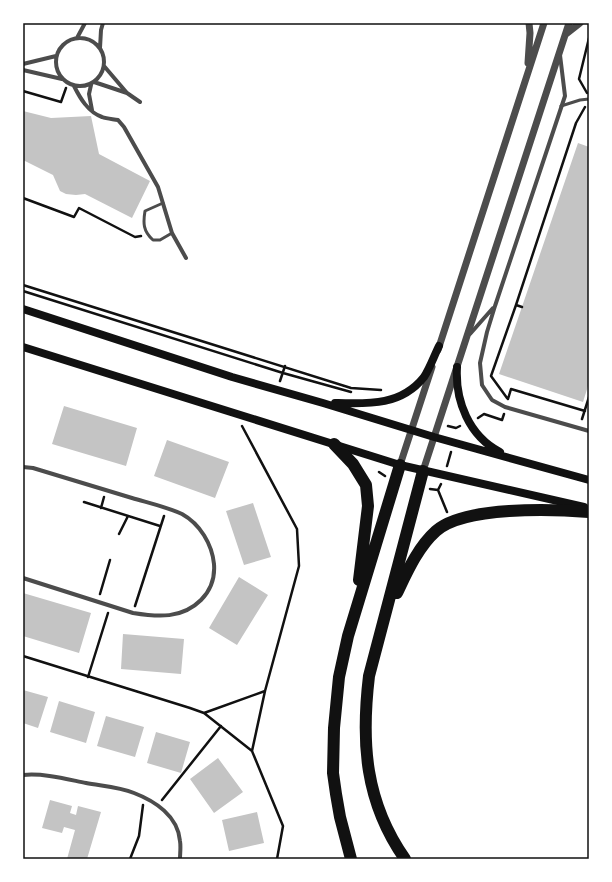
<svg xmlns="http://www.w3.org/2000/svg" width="612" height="882" viewBox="0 0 612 882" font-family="'Open Sans',sans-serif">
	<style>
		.building { fill: #c4c4c4 }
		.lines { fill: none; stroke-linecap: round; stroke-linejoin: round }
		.path { stroke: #111; stroke-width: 2.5 }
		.service { stroke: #4c4c4c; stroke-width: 3 }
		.minor { stroke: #4c4c4c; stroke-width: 4 }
		.tertiary { stroke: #4c4c4c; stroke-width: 7 }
		.secondary { stroke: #111; stroke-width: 8 }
		.motorway { stroke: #111; stroke-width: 12 }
		.neatline { fill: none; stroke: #111; stroke-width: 1.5 }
	</style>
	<rect width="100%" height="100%" fill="#fff"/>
	<path class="building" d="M23,111L51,118L91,116L99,154L150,181L132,218L85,194L76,195L66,194L60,191L53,175L23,160Z
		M578,143L589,147V383L583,402L499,374Z
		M64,406L137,428L126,466L52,444Z
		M167,440L229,462L215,498L154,476Z
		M253,503L271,557L244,565L226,511Z
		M239,577L268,595L237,645L209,628Z
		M23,593L91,613L79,653L23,636Z
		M123,634L184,639L181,674L121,669Z
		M23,690L48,697L38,728L23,723Z
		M59,701L95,712L86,743L50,732Z
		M106,716L144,727L135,757L97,746Z
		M156,732L190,742L181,773L147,763Z
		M218,758L243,792L214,813L190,779Z
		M50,800L72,806L70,813L76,815L78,806L101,812L87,859H67L75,830L64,827L62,833L42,828Z
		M257,812L264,843L229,851L222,820Z"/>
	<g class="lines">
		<path class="path" d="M23,91L61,102L66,88
			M587,93L579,79L589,38
			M23,198L74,217L79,208L135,237L141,236
			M23,285L351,388L381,390
			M23,291L283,373L351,392
			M516,305L576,123L585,107
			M280,381L285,366
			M507,398L491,376L516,305L522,307
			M508,399L511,389L585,411
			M478,418L484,414L502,420L504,414
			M582,419L589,397
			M448,426L456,428L460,426
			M447,466L451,452
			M379,472L385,476
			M430,489L438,490L441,484
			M438,490L447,512
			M84,502L160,526
			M101,508L104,497
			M119,534L128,516
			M100,594L110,560
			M135,606L164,516
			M23,656L190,708L204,713L252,751L265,691L299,566L297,529L242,426
			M88,677L108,613
			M204,713L265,691
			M252,751L283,826L277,859
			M162,800L221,726
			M130,859L139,836L143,805"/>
		<path class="service" d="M561,106L580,100L589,99
			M163,203L145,211C143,223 143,231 153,240H160L172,233"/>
		<path class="minor" d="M56 62a24 24 0 1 1 48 0a24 24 0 1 1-48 0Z
			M77,38L85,23
			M100,48L101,30L103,23
			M560,55L565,96L495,306L487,332L480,363L482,385L492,400L505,407L589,431
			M23,64L56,56
			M104,66L127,93
			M23,70L62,79
			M94,82L127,93L140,102
			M91,85L89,94L92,110
			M74,86C80,98 88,112 102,117C107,119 113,119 118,120L124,127L158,187L172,233L186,258
			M470,334L493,308
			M23,467L33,468C66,478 99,488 132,498C149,503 167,507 182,514C200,524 212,544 214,564C215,577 211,590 201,600C182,619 158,617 133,613L23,578
			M23,775C44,773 66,779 86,783C102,786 119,787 134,793C155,801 178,816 180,841C181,847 180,853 180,859"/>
		<path class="tertiary" d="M566,34L580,23
			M528,63L530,33L529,23
			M438,350L544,23
			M400,465L432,367
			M423,471L569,23"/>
		<path class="secondary" d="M23,309L232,377L323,403L434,437L589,480
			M23,347L400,465L584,507
			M457,367C455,401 469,436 500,452
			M335,403C368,404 401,406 424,377C430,368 434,356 439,346"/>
		<path class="motorway" d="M334,444L353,464L366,485L368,506L359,580
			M397,593C407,572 418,547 436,531C464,506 552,509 589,512
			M351,859L340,817L336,794L333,773L334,728L339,677L348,636L400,465
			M405,859C365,802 361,743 369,676L423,471"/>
	</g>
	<rect width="612" height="882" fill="none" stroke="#ffffff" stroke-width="48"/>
	<rect x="24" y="24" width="564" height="834" class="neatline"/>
</svg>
